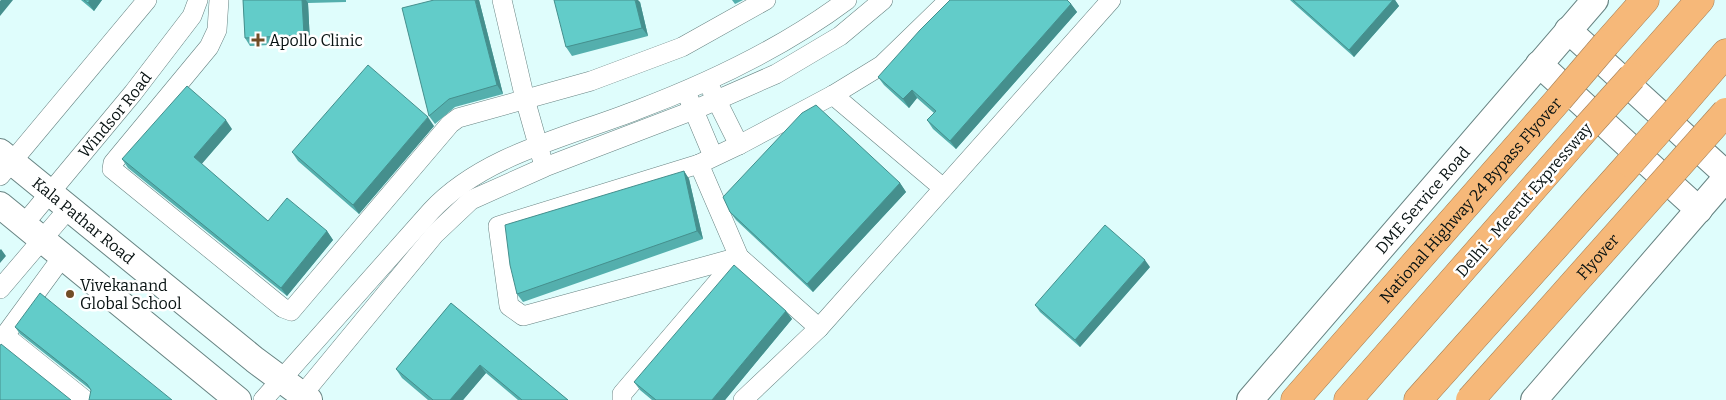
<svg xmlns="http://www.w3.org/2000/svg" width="1726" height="400" viewBox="0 0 1726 400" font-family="Bitter,serif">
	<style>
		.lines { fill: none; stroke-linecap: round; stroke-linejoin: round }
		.street-casing { stroke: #678382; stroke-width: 20 }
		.secondary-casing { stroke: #678382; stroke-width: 28 }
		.highway-casing { stroke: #a27e55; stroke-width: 29 }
		.street { stroke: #fff; stroke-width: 19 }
		.secondary { stroke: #fff; stroke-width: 26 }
		.highway { stroke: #f6b879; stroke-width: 28 }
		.highway-bridge-casing { stroke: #a27e55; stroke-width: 29; stroke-linecap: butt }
		.highway-bridge { stroke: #f6b879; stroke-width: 28 }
		.wall { fill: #54afad }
		.shaded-wall { fill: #458f8d }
		.building { fill: #62ccc9; stroke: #458f8d }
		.poi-dot { fill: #714d27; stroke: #fff; stroke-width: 2 }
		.labels { text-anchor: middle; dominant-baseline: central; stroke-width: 5; stroke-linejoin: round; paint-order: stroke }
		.poi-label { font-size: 16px; fill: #071111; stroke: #fff; text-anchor: start }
		.street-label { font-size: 16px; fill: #071111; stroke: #fff }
	</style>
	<rect width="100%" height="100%" fill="#dffdfc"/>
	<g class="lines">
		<defs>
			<g id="street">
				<path d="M219,0L217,30L209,47L113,163L112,169L283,308L291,311L450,124L458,118L591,81L682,47L766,0"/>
				<path d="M502,0L525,99L542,159"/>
				<path d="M711,89L739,145"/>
				<path d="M833,95L943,188"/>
				<path d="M689,99L713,156"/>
				<path d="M699,164L739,257L819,328"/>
				<path d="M0,176L147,0"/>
				<path id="s1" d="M24,224L133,93L192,16L198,0"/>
				<path d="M739,257L523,316L509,306L498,226L699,164L739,145L833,95L882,65L949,0"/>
				<path d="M0,289L69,208"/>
				<path d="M5,336L85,400"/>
				<path d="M0,342L63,256"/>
				<path d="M263,400L431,211C483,155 568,137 637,110C711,82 783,48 847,0"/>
				<path d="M298,400L435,234L471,200L545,167L694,110L776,74L840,36L883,0"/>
				<path d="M622,400V394L739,257"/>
				<path d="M743,400L819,328L1111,0"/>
			</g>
			<g id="secondary">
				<path d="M1568,30L1726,174"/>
				<path d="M1539,64L1699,210"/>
				<path id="s2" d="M0,152L255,360L309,400"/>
				<path d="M0,205L238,400"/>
				<path id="s3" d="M1250,400L1595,0"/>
				<path d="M1534,400L1726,178"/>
			</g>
			<g id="highway">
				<path d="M1606,44L1645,0"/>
				<path d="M1632,77L1700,0"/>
				<path d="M1677,110L1726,53"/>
				<path id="s4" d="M1295,400L1559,99"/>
				<path d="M1348,400L1587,127"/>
				<path d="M1418,400L1630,163"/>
			</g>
		</defs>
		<use href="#street" class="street-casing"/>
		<use href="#secondary" class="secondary-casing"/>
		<use href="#highway" class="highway-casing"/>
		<use href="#street" class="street"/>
		<use href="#secondary" class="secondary"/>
		<use href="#highway" class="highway"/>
		<defs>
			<g id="highway-bridge">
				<path d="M1559,99L1606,44"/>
				<path d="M1587,127L1632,77"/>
				<path d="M1630,163L1677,110"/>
				<path id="s5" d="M1470,400L1726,112"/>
			</g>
		</defs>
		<use href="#highway-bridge" class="highway-bridge-casing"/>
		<use href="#highway-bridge" class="highway-bridge"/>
	</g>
	<path class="wall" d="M81,0H102L94,11Z
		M243,0H346V2L308,3L310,43L250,46L245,38Z
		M479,0L503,94L455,107L435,124L429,116Z
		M732,0H743L735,4Z
		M1290,0H1395L1399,6L1354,57Z
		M640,2L648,36L572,56L566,47Z
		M1071,4L1077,12L956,149L933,129L927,120L934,113L917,98L909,108L884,85L878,77Z
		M434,126L359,214L298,161L292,152Z
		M232,129L201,164L268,221L327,231L333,240L287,296L128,168L122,159Z
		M684,171L689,179L703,239L523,302L517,294Z
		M900,183L906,192L813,292L736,220L730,212Z
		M1150,267L1080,347L1040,312L1035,305Z
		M451,303L568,400H518L486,373L463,400H428L402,378L396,369Z
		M786,311L792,319L725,400H652L640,390L634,382Z
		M15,327L172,400L91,390L20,334Z"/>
	<path class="shaded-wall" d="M1,0H13L0,16V1Z
		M90,0H102L94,11L88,3Z
		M302,0H306L308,3L310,43L304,35Z
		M475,0H479L503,94L497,85Z
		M635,0H638L640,2L648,36L642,28Z
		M1393,0H1395L1399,6L1354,57L1349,50Z
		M1071,4L1077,12L956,149L950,141Z
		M912,90L917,98L909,108L903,99Z
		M428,117L434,126L359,214L353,205Z
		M226,120L232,129L200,166L194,157Z
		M684,171L689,179L703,239L697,231Z
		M900,183L906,192L813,292L807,284Z
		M327,231L333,240L287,296L281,288Z
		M1,249L6,256L0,263V250Z
		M1145,260L1150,267L1080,347L1075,340Z
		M786,311L792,319L725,400H712Z
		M480,365L486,373L463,400H450Z"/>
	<path class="building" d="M84,0H90L88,3Z
		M243,0H302L304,35L245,38Z
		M434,0H475L497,85L449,99L429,116L402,8Z
		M554,0H635L642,28L566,47Z
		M950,0H1067L1071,4L950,141L927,120L936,111L912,90L903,99L878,77L920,30Z
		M1293,0H1393L1349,50Z
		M368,65L428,117L353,205L292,152Z
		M187,86L226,120L194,157L268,221L287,198L327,231L281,288L122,159Z
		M816,105L900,183L807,284L730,212L723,197L802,113Z
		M684,171L697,231L517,294L510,265L505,225Z
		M1105,225L1145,260L1075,340L1035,305Z
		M734,265L786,311L712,400H656L634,382Z
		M40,293L172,400H89L91,390L87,384L15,327Z
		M451,303L568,400H522L480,365L450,400H433L396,369Z
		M1,344L71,400H0V346Z"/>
	<g class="poi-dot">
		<path d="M255.5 32.5h5v5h5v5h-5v5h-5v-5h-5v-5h5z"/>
		<circle cx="70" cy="294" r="5"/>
	</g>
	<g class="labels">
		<g class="poi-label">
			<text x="269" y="40">Apollo Clinic</text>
			<text x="80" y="285">Vivekanand<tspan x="80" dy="18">Global School</tspan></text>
		</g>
		<g class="street-label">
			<text stroke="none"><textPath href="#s1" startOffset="142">Windsor Road</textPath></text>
			<text stroke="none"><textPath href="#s3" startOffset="264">DME Service Road</textPath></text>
			<text stroke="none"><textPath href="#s4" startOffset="266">National Highway 24 Bypass Flyover</textPath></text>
			<text transform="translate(1524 200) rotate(-49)">Delhi - Meerut Expressway</text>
			<text stroke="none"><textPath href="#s2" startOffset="108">Kala Pathar Road</textPath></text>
			<text stroke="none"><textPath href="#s5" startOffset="192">Flyover</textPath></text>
		</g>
	</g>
</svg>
